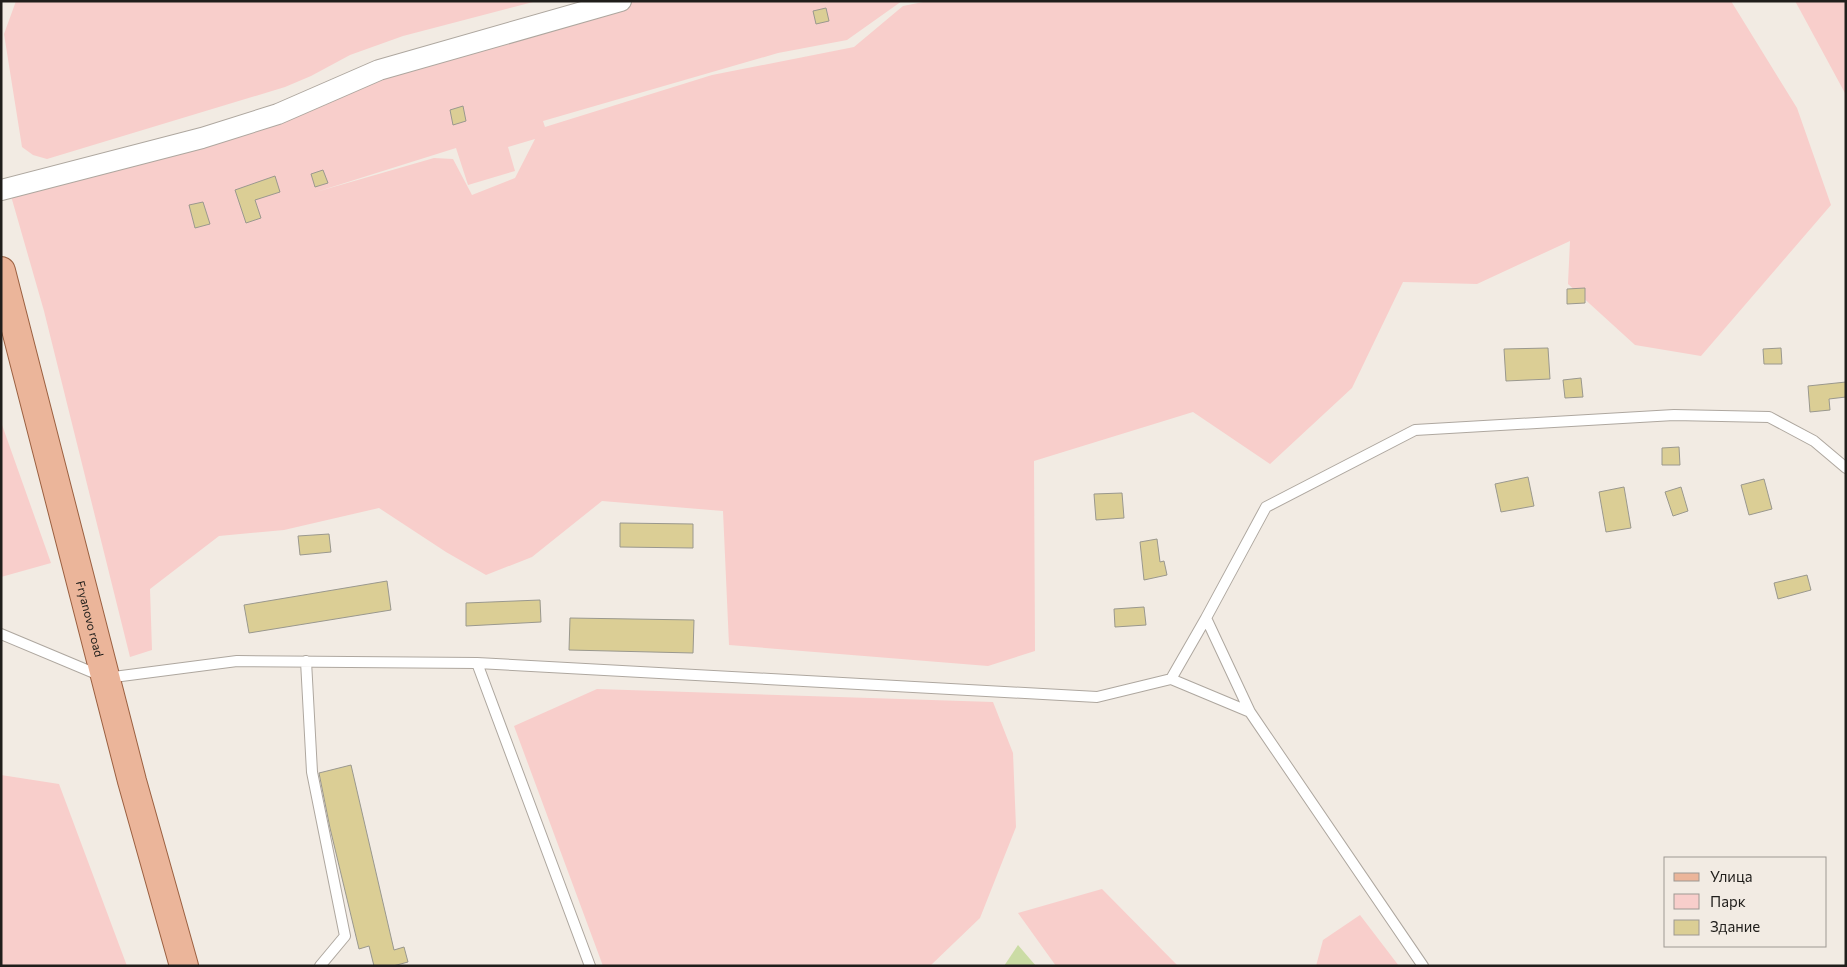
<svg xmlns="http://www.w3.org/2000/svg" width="1847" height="967" viewBox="0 0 1847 967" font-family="Commissioner,sans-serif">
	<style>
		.green { fill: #f8cecb; fill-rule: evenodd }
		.water { fill: #cbdca5 }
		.building { fill: #dbce95; stroke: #9a988e }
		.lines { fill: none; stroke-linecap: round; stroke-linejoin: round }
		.service-casing { stroke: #aea79f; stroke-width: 12 }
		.minor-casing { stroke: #aea79f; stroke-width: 22 }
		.primary-casing { stroke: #9b6041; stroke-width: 30 }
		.service { stroke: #fff; stroke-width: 10 }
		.minor { stroke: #fff; stroke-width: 20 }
		.primary { stroke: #ebb59a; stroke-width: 28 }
		.labels { text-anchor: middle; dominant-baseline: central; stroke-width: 4; stroke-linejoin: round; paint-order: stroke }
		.street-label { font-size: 12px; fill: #201e1b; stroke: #f2ebe3 }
	</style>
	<rect width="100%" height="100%" fill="#f2ebe3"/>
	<path class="green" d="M16,1H537L403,36L350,55L311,76L285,87L47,159L33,155L22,147L4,34Z
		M621,1H902L847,40L778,53L543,121L545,127L712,75L854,47L903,6L928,1H1731L1797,108L1831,205L1701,356L1635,345L1568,284L1570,241L1477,284L1403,282L1352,388L1270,464L1193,412L1034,461L1035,651L988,666L729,645L723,511L602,501L532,557L486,575L446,552L379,508L284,530L219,536L150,589L152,650L130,657L44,311L9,189L202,138L379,70ZM535,139L515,178L472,195L453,159L434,158L316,192L456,148L468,185L515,171L508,147Z
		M1795,1H1846V95L1800,10Z
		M1,422L51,563L1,577Z
		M597,689L993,702L1013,753L1016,827L980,918L930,966H603L514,726Z
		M1,775L59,784L127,966H1Z
		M1102,889L1178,966H1056L1018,913Z
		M1360,915L1399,966H1316L1323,940Z"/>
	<path class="water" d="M1018,945L1036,966H1004Z"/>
	<path class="building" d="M826,8L829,21L816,24L813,11Z
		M463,106L466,121L453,125L450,110Z
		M323,170L328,183L315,187L311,174Z
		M275,176L280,192L255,200L261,218L246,223L235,190Z
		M203,202L210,224L195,228L189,205Z
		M1585,288V303L1567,304V289Z
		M1548,348L1550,379L1506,381L1504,349Z
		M1781,348L1782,364H1764L1763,349Z
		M1581,378L1583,397L1565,398L1563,380Z
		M1846,382V397L1829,399L1830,410L1810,412L1808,386Z
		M1679,447L1680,465H1662V448Z
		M1528,477L1534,506L1501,512L1495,484Z
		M1764,479L1772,509L1749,515L1741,485Z
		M1624,487L1631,528L1606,532L1599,492Z
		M1681,487L1688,511L1673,516L1665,492Z
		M1122,493L1124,518L1096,520L1094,494Z
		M620,523L693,524V548L620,547Z
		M329,534L331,552L300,555L298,536Z
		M1157,539L1160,562L1164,561L1167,575L1144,580L1140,542Z
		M1807,575L1811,590L1778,599L1774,583Z
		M387,581L391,610L249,633L244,605Z
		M540,600L541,622L466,626V603Z
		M1144,607L1146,625L1115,627L1114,609Z
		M570,618L694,620L693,653L569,650Z
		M351,765L394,950L404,947L408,962L393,966H374L369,946L359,949L330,828L319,773Z"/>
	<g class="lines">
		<defs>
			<path id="service" d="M1206,618L1266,507L1415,430L1674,415L1769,417L1814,441L1846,468
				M1,634L106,678L237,661L477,663
				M306,661L312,772L345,936L320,966
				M1171,679L1206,618L1250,712
				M590,966L477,663L1097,697L1171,679L1250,712L1423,966"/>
			<path id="minor" d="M1,190L202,138L278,114L379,70L621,1"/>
			<g id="primary">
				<path id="s1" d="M1,271L132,781L184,966"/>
			</g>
		</defs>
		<use href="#service" class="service-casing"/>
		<use href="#minor" class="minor-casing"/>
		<use href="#primary" class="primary-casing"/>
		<use href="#service" class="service"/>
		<use href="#minor" class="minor"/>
		<use href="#primary" class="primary"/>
	</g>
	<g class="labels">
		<g class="street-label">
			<text stroke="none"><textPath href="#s1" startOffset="359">Fryanovo road</textPath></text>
		</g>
	</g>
	<rect width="1847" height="967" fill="none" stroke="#201e1b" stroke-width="5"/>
	<rect x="1664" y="857" width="162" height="90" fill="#f2ebe3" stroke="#9e9993"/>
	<rect x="1674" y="873" width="25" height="8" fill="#ebb59a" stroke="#9e9993"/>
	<text x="1710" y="882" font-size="15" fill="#201e1b">Улица</text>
	<rect x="1674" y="894" width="25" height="15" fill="#f8cecb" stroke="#9e9993"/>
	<text x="1710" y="907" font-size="15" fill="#201e1b">Парк</text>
	<rect x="1674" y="920" width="25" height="15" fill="#dbce95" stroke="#9e9993"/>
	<text x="1710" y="932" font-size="15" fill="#201e1b">Здание</text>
</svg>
